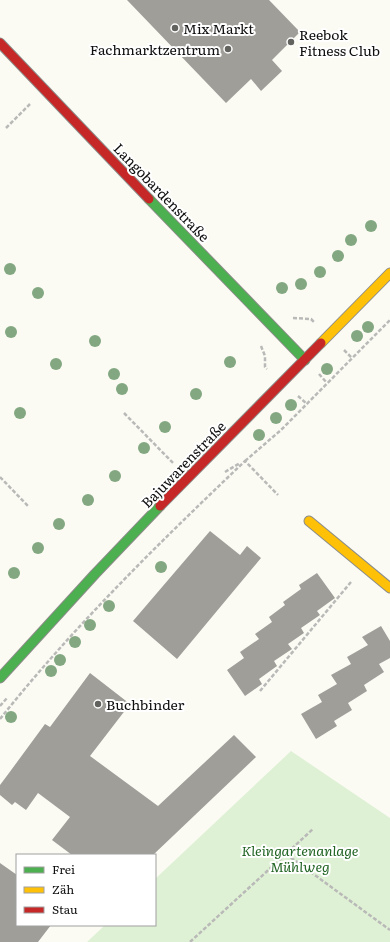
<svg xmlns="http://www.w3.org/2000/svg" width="390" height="942" viewBox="0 0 390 942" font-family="Literata,serif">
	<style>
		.green { fill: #dff1d5 }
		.building { fill: #9f9e99 }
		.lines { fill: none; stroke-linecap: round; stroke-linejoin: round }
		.fast-casing { stroke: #8c8c89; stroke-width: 11 }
		.slow-casing { stroke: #8c8c89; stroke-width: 11 }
		.jam-casing { stroke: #8c8c89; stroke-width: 11 }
		.path { stroke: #b9b9b8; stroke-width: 2.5; stroke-dasharray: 4 2; stroke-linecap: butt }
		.fast { stroke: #4caf50; stroke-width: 9 }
		.slow { stroke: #ffc107; stroke-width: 9 }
		.jam { stroke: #c62828; stroke-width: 9 }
		.tree { fill: #83a881 }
		.poi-dot { fill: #62625f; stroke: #fff; stroke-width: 1.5 }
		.labels { text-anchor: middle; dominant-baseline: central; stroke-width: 4; stroke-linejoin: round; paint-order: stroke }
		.poi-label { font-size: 14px; fill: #0f0f0f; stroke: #fff; text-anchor: start }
		.street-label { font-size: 14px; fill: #0f0f0f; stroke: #fff }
		.park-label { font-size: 14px; font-style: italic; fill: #216423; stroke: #fff }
	</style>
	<rect width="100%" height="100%" fill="#fbfbf4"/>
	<path class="green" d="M291,751L390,818V942H87L105,925H155V879Z"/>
	<path class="building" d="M127,0H269L300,32L272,60L282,71L261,91L251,79L226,103Z
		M210,531L240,555L247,546L261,558L177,659L133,621Z
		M317,573L335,598L317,611L320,615L301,628L304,633L288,644L292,649L274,661L277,666L259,679L262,684L245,696L227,670L244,658L240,652L259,639L255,634L272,622L269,617L285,605L283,602L301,589L299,585Z
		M381,626L390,641V658L379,664L384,672L364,685L367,691L348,703L352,710L334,721L337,726L316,739L301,714L322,702L318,695L337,684L331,675L351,664L347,657L368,645L362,637Z
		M90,673L130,704L90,756L158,806L234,735L256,757L153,855H72L52,840L70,817L38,793L26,810L15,802L12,805L0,795V785L9,773L45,724L50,727Z
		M0,863L17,875V925H51L38,942H0Z"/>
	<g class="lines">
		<defs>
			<path id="fast" d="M149,199L305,360
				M0,678L95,574L160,506"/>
			<path id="slow" d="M321,343L390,273
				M309,521L390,588"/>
			<path id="jam" d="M0,43L149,199
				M160,506L321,343"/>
		</defs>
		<use href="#fast" class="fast-casing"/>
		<use href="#slow" class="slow-casing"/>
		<use href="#jam" class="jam-casing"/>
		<path class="path" d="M6,128L30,104
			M293,318L311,319L314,322
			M261,346L265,356V367L267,369
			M344,350L352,358
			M319,374L327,383
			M298,396L307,404
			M124,413L174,464
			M245,461L281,430L390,320
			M225,472L240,463
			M0,477L28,506
			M260,691L351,582
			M0,706L7,698
			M0,719C74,626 159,543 245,461L278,495
			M286,854L390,930
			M190,942L313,829"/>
		<use href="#fast" class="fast"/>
		<use href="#slow" class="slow"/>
		<use href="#jam" class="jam"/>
	</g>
	<g class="tree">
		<circle cx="371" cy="226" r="6"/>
		<circle cx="351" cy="240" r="6"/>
		<circle cx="338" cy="256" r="6"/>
		<circle cx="10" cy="269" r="6"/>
		<circle cx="320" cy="272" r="6"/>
		<circle cx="301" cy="284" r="6"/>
		<circle cx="282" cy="288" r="6"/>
		<circle cx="38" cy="293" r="6"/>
		<circle cx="368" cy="327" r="6"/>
		<circle cx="11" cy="332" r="6"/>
		<circle cx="357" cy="336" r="6"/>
		<circle cx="95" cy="341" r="6"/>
		<circle cx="230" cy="362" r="6"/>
		<circle cx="56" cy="364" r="6"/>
		<circle cx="327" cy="369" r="6"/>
		<circle cx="114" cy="374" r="6"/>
		<circle cx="122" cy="389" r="6"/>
		<circle cx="196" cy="394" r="6"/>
		<circle cx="291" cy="405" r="6"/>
		<circle cx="20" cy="413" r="6"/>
		<circle cx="276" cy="418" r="6"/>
		<circle cx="165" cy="427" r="6"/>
		<circle cx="259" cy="435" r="6"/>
		<circle cx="144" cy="448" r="6"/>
		<circle cx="115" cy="476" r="6"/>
		<circle cx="88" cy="500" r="6"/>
		<circle cx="59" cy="524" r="6"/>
		<circle cx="38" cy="548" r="6"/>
		<circle cx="161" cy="567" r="6"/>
		<circle cx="14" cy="573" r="6"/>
		<circle cx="109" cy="606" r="6"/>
		<circle cx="90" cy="625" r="6"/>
		<circle cx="75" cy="642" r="6"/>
		<circle cx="60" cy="660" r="6"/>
		<circle cx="51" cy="671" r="6"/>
		<circle cx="11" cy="717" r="6"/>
	</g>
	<g class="poi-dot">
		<circle cx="175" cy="28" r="4"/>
		<circle cx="291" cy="42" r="4"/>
		<circle cx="228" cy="49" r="4"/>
		<circle cx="98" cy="704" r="4"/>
	</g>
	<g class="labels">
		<g class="poi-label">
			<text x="183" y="28">Mix Markt</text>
			<text x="299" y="34">Reebok<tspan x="299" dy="16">Fitness Club</tspan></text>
			<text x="220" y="49" text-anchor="end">Fachmarktzentrum</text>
			<text x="106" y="704">Buchbinder</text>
		</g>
		<g class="street-label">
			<text transform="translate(162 192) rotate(46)">Langobardenstraße</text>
			<text transform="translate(183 464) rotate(-46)">Bajuwarenstraße</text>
		</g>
		<g class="park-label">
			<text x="300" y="850">Kleingartenanlage<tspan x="300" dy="16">Mühlweg</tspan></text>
		</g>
	</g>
	<rect x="16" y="854" width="140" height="72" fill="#ffffff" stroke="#9f9f9f"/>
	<rect x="24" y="867" width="20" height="6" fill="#4caf50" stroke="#9f9f9f"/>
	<text x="52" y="874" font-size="12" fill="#0f0f0f">Frei</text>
	<rect x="24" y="887" width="20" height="6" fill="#ffc107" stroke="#9f9f9f"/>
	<text x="52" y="894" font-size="12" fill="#0f0f0f">Zäh</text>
	<rect x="24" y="907" width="20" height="6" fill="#c62828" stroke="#9f9f9f"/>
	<text x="52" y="914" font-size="12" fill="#0f0f0f">Stau</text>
</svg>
